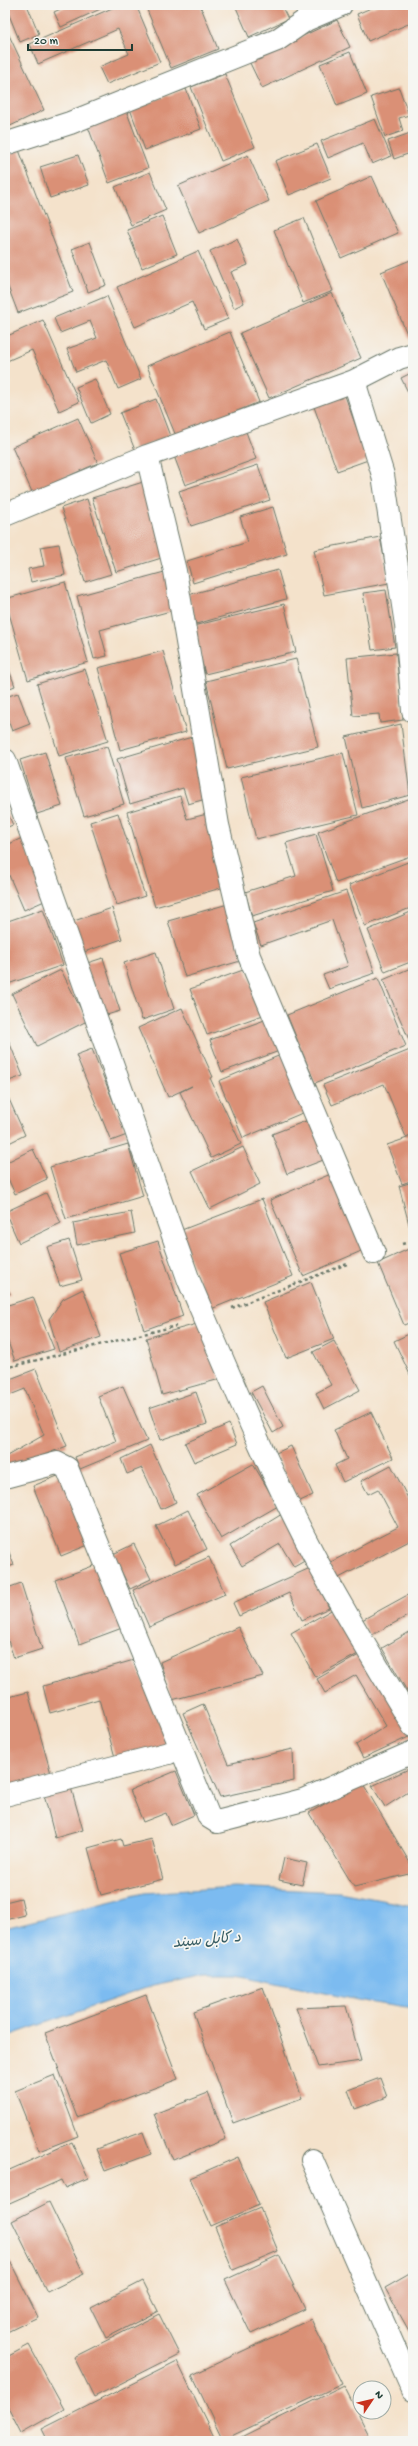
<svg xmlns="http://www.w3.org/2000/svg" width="418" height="2446" viewBox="0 0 418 2446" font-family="'Gochi Hand','Playpen Sans Arabic',sans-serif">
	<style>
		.water { fill: #7bbbf0; stroke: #4d7c92 }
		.building { fill: #da9076 }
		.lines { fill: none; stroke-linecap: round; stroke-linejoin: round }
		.minor-casing { stroke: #6a7769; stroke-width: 24 }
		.path { stroke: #6a7769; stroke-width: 2.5; stroke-dasharray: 3 3; stroke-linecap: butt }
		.minor { stroke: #fff; stroke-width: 22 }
		.labels { text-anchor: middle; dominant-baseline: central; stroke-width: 3.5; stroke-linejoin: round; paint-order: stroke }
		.water-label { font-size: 15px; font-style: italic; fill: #365c63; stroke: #f6f6f2 }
	</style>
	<rect width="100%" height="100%" fill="#f6f6f2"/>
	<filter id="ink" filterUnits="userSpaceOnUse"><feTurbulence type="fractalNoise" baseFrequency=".025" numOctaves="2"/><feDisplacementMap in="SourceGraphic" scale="8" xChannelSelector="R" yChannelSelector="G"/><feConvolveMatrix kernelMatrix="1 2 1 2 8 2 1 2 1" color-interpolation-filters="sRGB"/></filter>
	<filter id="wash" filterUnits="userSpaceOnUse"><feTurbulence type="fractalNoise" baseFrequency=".012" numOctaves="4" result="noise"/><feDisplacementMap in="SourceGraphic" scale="16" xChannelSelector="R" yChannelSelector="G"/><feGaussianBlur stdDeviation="0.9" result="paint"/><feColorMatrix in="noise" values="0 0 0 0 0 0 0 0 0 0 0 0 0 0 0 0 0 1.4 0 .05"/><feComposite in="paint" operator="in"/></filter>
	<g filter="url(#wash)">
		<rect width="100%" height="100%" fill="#f4e2cb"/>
		<path class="water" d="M234,1887L339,1892L413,1906V2009L367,2002L238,1975H205L152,1986L5,2037V1928L144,1893Z"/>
		<g id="blocks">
			<path class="building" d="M5,5H27L39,34L20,42Z
				M69,5H109L61,27L54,12Z
				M119,5H136L160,62L107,84L99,67L129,54L118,29L38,64L30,44Z
				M145,5H200L218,49L171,68Z
				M235,5H281L288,19L249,37Z
				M378,5H413V22L368,41L357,14Z
				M337,20L350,47L262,88L249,61Z
				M8,33L44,110L6,128L5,35Z
				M350,52L367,94L337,106L320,64Z
				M225,74L255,147L221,161L191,87Z
				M399,88L409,115L399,118L403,131L385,137L371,97Z
				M186,89L201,129L145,150L130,109Z
				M126,110L148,168L109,183L87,124Z
				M375,119L391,156L372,164L363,143L328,158L321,141Z
				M413,132V152L394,159L388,141Z
				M317,144L331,178L289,195L275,161Z
				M19,150L73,292L18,313L5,279V155Z
				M78,155L89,185L50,198L40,167Z
				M248,155L269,201L199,233L178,186Z
				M150,172L166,210L131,225L115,187Z
				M372,176L398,233L341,258L316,201Z
				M162,216L177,254L142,268L127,230Z
				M304,218L333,291L303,303L274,230Z
				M237,239L248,265L231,272L244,303L234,308L210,251Z
				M90,242L106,285L88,292L72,249Z
				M198,251L228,319L204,329L192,302L135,327L117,287Z
				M413,259V340L410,341L381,272Z
				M332,293L361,358L269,398L240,333Z
				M107,296L141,379L118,389L106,360L76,372L67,349L97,338L90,321L60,333L54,318Z
				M43,320L79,402L59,411L32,350L7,361L5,357V337Z
				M230,332L259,402L176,436L147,366Z
				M413,372V402L401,378Z
				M95,379L110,414L91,423L76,387Z
				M344,393L368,460L337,471L313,404Z
				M156,399L170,436L135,450L120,413Z
				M78,418L98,463L32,492L12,447Z
				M245,429L256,459L185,485L174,456Z
				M258,465L270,500L191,526L179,491Z
				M143,482L168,556L116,572L92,498Z
				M87,499L111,574L85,582L61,508Z
				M273,507L287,554L193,583L187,561L248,542L240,517Z
				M380,537L389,583L324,595L314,550Z
				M59,544L65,575L31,582L28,569L44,566L40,547Z
				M278,570L286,599L196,624L188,595Z
				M168,571L178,609L100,630L107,656L94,659L77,596Z
				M65,582L88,662L28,680L5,599Z
				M386,590L395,647L372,650L363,593Z
				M284,604L296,652L205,674L193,626Z
				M163,651L186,732L120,750L98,668Z
				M396,653L403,720L380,723L379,714L353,716L347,658Z
				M5,659L15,686L5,690Z
				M296,659L318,747L227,769L206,681Z
				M85,669L108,741L59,756L37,684Z
				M18,693L30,724L12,731L5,712V697Z
				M401,724L410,795L362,808L346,737Z
				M192,737L209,798L188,804L183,788L130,804L117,759Z
				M107,746L124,804L84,816L66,758Z
				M45,752L62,806L37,814L20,760Z
				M343,753L358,815L256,839L241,777Z
				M180,796L187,819L207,814L228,886L155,907L127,812Z
				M411,798L413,855L336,883L318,832Z
				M5,808L13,825L5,828Z
				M118,813L145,896L117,905L90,822Z
				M316,834L333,891L252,916L245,892L296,876L286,843Z
				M22,838L49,899L24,910L8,873L5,874V846Z
				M413,860V907L365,926L349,885Z
				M346,891L375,973L329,989L323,975L348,966L332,920L261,945L253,923Z
				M228,904L244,960L185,977L168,921Z
				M112,908L122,939L81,953L71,922Z
				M43,909L63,965L5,985V922Z
				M413,911V961L385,972L368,930Z
				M156,952L174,1009L142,1020L124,963Z
				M103,958L120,1011L100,1017L84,964Z
				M413,967V1044H411L383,980Z
				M246,969L263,1015L207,1035L190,989Z
				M61,970L87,1021L37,1046L12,994Z
				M378,978L406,1046L315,1083L287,1015Z
				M182,1008L213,1077L210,1078L241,1144L211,1158L180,1092L192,1086L168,1097L138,1028Z
				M270,1018L282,1050L222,1072L210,1040Z
				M5,1032L23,1076L6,1082L5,1080Z
				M92,1049L127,1135L111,1141L76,1055Z
				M410,1050L413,1059V1134L406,1137L384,1084L332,1105L323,1085Z
				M283,1054L307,1111L243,1138L219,1081Z
				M8,1097L25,1135L5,1145V1098Z
				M311,1119L326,1159L287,1174L272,1134Z
				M413,1136V1180L402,1184L387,1145Z
				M128,1144L143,1196L66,1219L50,1167Z
				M243,1147L260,1184L210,1209L192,1171Z
				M33,1149L47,1179L15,1194L5,1172V1163Z
				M333,1173L366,1249L303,1276L270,1200Z
				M413,1182V1231L411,1232L399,1186Z
				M46,1193L61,1223L19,1243L5,1212Z
				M262,1199L293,1276L211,1309L179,1231Z
				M131,1212L135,1233L77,1245L73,1223Z
				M69,1240L82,1280L60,1286L47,1247Z
				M158,1241L183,1316L144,1330L119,1253Z
				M413,1247V1321L404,1325L378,1263Z
				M5,1282L10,1294L5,1296Z
				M311,1282L334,1339L286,1358L263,1302Z
				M83,1289L101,1337L59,1352L49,1319L63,1299Z
				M33,1297L54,1349L15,1361L5,1334V1306Z
				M204,1322L220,1379L162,1395L146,1338Z
				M413,1332V1381L394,1341Z
				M334,1341L360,1390L324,1409L316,1393L331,1385L313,1352Z
				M36,1369L67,1446L5,1470V1457L44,1435L25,1389L5,1397V1381Z
				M123,1386L147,1441L80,1469L75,1457L116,1441L98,1396Z
				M262,1386L283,1427L273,1433L251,1392Z
				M196,1392L207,1424L160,1440L149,1408Z
				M371,1412L393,1458L343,1482L335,1465L347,1459L334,1430Z
				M229,1424L237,1444L194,1462L185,1443Z
				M150,1445L176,1502L161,1509L142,1468L127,1474L121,1459Z
				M291,1446L313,1495L298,1502L276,1453Z
				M253,1464L278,1506L221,1539L197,1495Z
				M391,1465L413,1508V1539L335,1580L327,1564L398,1527L378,1489L368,1494L361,1481Z
				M65,1473L93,1543L61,1556L33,1486Z
				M188,1510L207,1549L175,1564L156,1526Z
				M282,1514L308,1559L294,1567L280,1544L242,1566L230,1546Z
				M5,1542L14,1565L5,1568Z
				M134,1544L151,1579L130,1589L113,1554Z
				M209,1557L225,1594L149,1627L133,1590Z
				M98,1564L122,1628L79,1644L55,1580Z
				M310,1568L329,1608L302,1620L289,1593L239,1616L233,1603Z
				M21,1583L42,1649L14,1658L5,1632V1589Z
				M413,1592V1613L370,1636L362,1620Z
				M333,1609L358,1654L315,1677L291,1633Z
				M238,1627L263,1676L172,1700L160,1662Z
				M413,1630V1697L411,1698L382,1648Z
				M364,1652L413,1735L363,1758L356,1745L386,1726L356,1675L325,1693L317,1679Z
				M134,1660L171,1746L116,1761L99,1699L50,1713L43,1686Z
				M28,1692L52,1777L5,1790V1698Z
				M203,1704L228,1764L293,1749L294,1781L220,1797L183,1713Z
				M413,1767V1789L385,1807L372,1786Z
				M176,1771L194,1815L171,1825L166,1813L143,1822L130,1790Z
				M362,1782L413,1868V1873L354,1887L309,1813Z
				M70,1784L83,1830L55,1838L43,1791Z
				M121,1839L123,1846L152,1839L163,1879L101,1895L88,1848Z
				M284,1858L307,1863L302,1885L279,1880Z
				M21,1898L25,1915L5,1920V1902Z
				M263,1987L302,2098L233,2123L193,2012Z
				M146,1995L178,2079L77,2117L45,2033Z
				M346,2006L361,2061L318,2067L296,2008Z
				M55,2075L78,2136L39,2151L15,2091Z
				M380,2078L387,2097L355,2109L348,2090Z
				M208,2093L226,2139L173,2160L154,2114Z
				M143,2132L151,2154L105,2171L96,2149Z
				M72,2142L88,2178L65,2188L61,2180L5,2205V2172Z
				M238,2157L259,2205L211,2226L190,2178Z
				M49,2202L84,2274L47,2292L12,2221Z
				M260,2208L278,2251L233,2270L215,2227Z
				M5,2251L38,2317L5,2333Z
				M279,2255L305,2309L251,2334L225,2280Z
				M413,2272V2338L385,2288Z
				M143,2281L158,2311L106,2338L91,2308Z
				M159,2314L179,2354L94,2397L74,2357Z
				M311,2319L342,2384L223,2440L192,2375Z
				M29,2345L64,2409L21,2433L5,2402V2358Z
				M177,2361L216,2441H48L42,2429Z
				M344,2386L372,2441H233Z"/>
		</g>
	</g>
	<g filter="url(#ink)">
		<use href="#blocks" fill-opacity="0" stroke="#6a7769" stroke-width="1"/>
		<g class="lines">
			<defs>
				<path id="minor" d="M5,144L70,123L277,40L306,20L341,5
					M354,381L383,475L406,625L413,711
					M147,456L175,571L218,825L249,956L374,1253
					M5,515L147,456L354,381L399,358L413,354
					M5,760L189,1281C233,1384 276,1488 330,1585C357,1633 385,1679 413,1726
					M5,1477L57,1463L67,1468L209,1817L217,1822L303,1800L413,1752
					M5,1795L169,1753
					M312,2160L413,2390"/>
			</defs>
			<use href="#minor" class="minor-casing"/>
			<path class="path" d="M402,1244L413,1241
				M232,1308L347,1264
				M5,1368L176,1326"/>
			<use href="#minor" class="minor"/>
		</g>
	</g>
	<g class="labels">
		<g class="water-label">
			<text transform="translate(207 1941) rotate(-5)">د کابل سيند</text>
		</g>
	</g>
	<rect width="418" height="2446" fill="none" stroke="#f6f6f2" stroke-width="20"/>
	<g transform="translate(372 2400) rotate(55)"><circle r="19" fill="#f6f6f2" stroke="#a0aca6"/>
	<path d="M0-3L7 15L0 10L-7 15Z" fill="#c8321e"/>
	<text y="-6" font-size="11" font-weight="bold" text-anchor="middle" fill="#1f3d34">N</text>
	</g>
	<path d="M28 44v6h104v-6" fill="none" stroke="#1f3d34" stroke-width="2"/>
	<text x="34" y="44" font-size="12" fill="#1f3d34" stroke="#f6f6f2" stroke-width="3" paint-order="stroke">20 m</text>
</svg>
